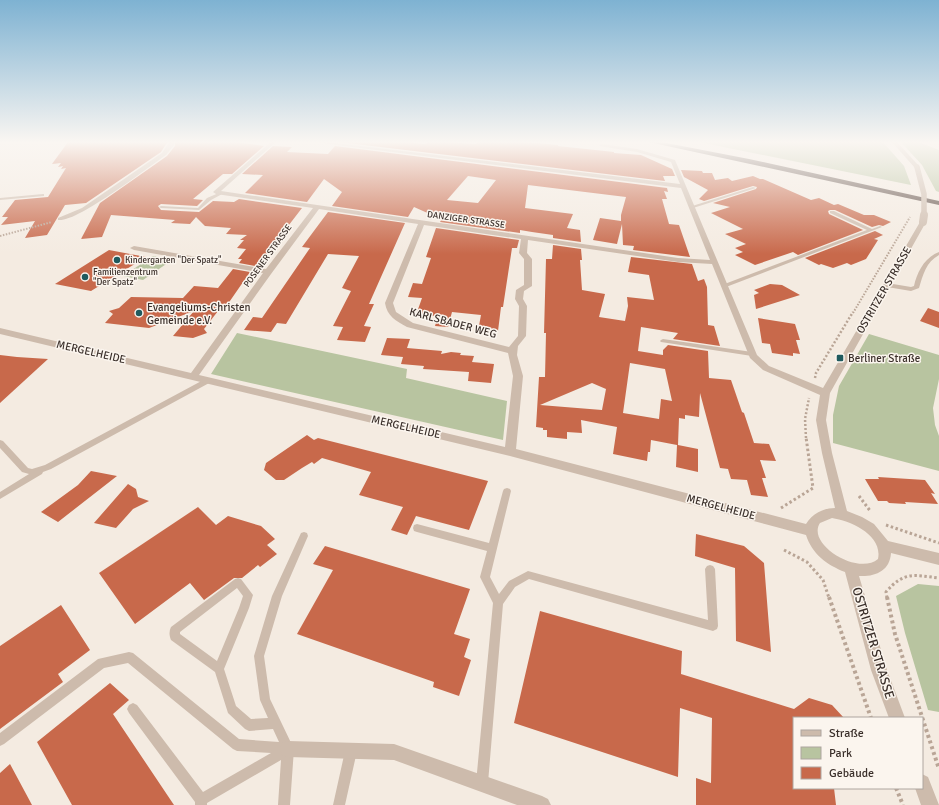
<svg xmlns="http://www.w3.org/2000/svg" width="939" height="805" viewBox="0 0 939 805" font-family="Signika,sans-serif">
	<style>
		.green { fill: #b8c4a0 }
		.building { fill: #c8694b; fill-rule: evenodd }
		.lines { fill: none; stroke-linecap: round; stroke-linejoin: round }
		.path-far3 { stroke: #b9a596; stroke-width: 2; stroke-dasharray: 1.5 1.5; stroke-linecap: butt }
		.path-far2 { stroke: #b9a596; stroke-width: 2.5; stroke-dasharray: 2 2; stroke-linecap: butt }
		.path-far1 { stroke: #b9a596; stroke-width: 3; stroke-dasharray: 2.5 2.5; stroke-linecap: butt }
		.path { stroke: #b9a596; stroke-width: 4; stroke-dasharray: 3 3; stroke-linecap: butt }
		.lane { fill: #cdbbac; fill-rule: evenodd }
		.street { fill: #cdbbac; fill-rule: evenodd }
		.highway { fill: #5c4a42; fill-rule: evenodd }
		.street-bridge-far1 { stroke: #cdbbac; stroke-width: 5.5 }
		.street-bridge { stroke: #cdbbac; stroke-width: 8 }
		.poi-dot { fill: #1f5a5e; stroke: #fbf5ee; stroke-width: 1.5 }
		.labels { text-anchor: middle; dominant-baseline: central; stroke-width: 3; stroke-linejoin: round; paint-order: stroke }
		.far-street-label { font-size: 9px; fill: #3b302b; stroke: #fbf5ee }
		.far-poi-label { font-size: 9px; fill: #3b302b; stroke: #fbf5ee; text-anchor: start }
		.street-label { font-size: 11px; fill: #3b302b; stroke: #fbf5ee }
		.poi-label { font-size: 11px; fill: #3b302b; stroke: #fbf5ee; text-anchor: start }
		.near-street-label { font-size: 13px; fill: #3b302b; stroke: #fbf5ee }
	</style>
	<rect width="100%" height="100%" fill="#f4ebe1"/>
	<path class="green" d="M694,141H882L904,166L911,185Z
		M900,141H916L939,150V192L936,191L922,165Z
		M153,256L172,260L143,280L123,276Z
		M237,333L407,369L406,378L507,401L503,440L211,374Z
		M869,334L939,355V379L933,408L935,425L939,436V471L833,443V415L839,386Z
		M918,584L939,586V712L928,710L905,633L896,596Z"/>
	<path class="building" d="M77,141H168L161,152L86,203L65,205L47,235L25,238L35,221L1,225L8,217H2L15,200L48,197L66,168L61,169L63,166L58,167L61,163L52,164L68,142Z
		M175,141H229L264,146L232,174H223L193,199L203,200L197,206L161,204L158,206L161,210L199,212L213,201L234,202L239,199L302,208L265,256L255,266L239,263L242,259H238L246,249L237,248L244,240H240L247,235L226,234L231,228L205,226L196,217L190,224L171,223L175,220L111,215L102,237L81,239L100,203L167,156L175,146Z
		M340,141H397L425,144L431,141L476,144L479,141L538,143L558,145V146L614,152V153L641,155L672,169L675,176H663L665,181L339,142Z
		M273,146L292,147L287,152L328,154L335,146L667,188L668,192L664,191L667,199H662L669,224L679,225L690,257L633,250L634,246L623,245L622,224L617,244L593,240L600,218L621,221V215L626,197L528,185L525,208L573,214L567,228L580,230L581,242L553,238V235L532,232L520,230V233L440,222L442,219L431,217L432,215L414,207L408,217L332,206L342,192L324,179L307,202L245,193L263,175L242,174ZM468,176L496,180L478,203L447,200Z
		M681,170L702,171L703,173H712L715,180L728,178L732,181L753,176L760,179H763L811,200L819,198L834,205L838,204L864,215H874L891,222L883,226L879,225L872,227L835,210H830L828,211L829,214L863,230L798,255L793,252L755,265L735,255L743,252L735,248L746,244L725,234L743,229L711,213L730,207L713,203L756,189L757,187L753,186L704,201L699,199L708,190L684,177Z
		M328,212L405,223L369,304H374L364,326L371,327L365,342L337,340L343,327L333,326L351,291L342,288L359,256L328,254L286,324L277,323L271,332L244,330L253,317L262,318L310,248L302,247Z
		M436,228L519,240L517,248H512L503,307H501L498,331H478L481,315L452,312L448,327L435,326L438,316L416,315L422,298L408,297L413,283L422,284L431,258L426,257Z
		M875,231L883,235L874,239L878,240L866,259L851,265L847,263L833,268L821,264L819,265L805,258Z
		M553,245L581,249L582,260H580L582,290L605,294L599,317L625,321L628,306L627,297L654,300L649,275L628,272L631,257L692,264L698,281L704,279L707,287L708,325L714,326L720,346L673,339L678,333L641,327L638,351L663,355V350L668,345L708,351L709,378L731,380L742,412L744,413L754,443L769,444L776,461L760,460L766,478H762L768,497L751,495L747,480L731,479L728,469L720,468L700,393L699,417L685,415V419L679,418L678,445L698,449V472L676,467L677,445L651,440L650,452H648L647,461L613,454L617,427L581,420L582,433L567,432V439L547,437V430H543V428L536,427L539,377H545L546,333H544L546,259H552ZM630,363L665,369L672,401L661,399L659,419L623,413ZM592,383L606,389L602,410L540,405Z
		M109,250L146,257L91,291L55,284Z
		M233,269L250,272L223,311H218L204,329L207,333L193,338L173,336L194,311L149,328L105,323L113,314L109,311L119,308L131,297L183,298L194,286L218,288Z
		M770,284L782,285L800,295L756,309L754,295L759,293L754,290Z
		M928,308L939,312V328L920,321Z
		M758,318L795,324L800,340H796L800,354L793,353V356L772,353L770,344L762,343Z
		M387,338L410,339L407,348L442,351L441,354L451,352L461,353L460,355L474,356L472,362L494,364L491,383L468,381L469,372L423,369L424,366L401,364L403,357L381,355Z
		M0,355L17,357L48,359L0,403Z
		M307,435L314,440L318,438L488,481L469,530L416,516L407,535L391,530L403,507L359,495L371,472L322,458L314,464L312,462L302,468L284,480H276L264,470L266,463Z
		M91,471L117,476L58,522L41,512L78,485Z
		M878,477L925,480L935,494L931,493L938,504L905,502L906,504L889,503L887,501H878L865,479H879Z
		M128,484L136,489L138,497L149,501L133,509L116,528L94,523Z
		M198,507L216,525L228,516L261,526L275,539L267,545L277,554L260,567L258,565L242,578H234L204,600L190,583L135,624L99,573Z
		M696,534L744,546L764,563L771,652L736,641L735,568L695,556Z
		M325,546L470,589L454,634L470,639L464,657L471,660L459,696L433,687L434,682L297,634L333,570L313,564Z
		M61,605L90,650L58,674L63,682L0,729V646Z
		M540,611L682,651L681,674L794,709L809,698L832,705L844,718H794V788H834L836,805H696V778L711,783L712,718L680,708L678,777L514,723Z
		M110,683L129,700L113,714L174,805H72L37,742Z
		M10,764L32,805H0V773Z"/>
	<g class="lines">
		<path class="path-far3" d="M0,236L52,222
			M853,313L910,217"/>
		<path class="path-far2" d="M815,378L816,373L853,312
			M806,438L805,419L809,398"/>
		<path class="path-far1" d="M859,496L871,512
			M781,508L813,488L806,437
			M886,525L939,543
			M784,550L807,562L823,580L829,598
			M887,598L886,592C904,571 914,575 939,578"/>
		<path class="path" d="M829,597L871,718
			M887,597L895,634L939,769
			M896,788L903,805"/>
		<path class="lane" d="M753,187L756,188L693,208L689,207Z
			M221,192L224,193L211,200L199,210L161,208L159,207L161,206L198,208L207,198Z
			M43,194H44V196L0,200V198Z
			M830,211H834L872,229L880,226L882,227L726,287H722V285L867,230L830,213Z
			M939,252V255C926,262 923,275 919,288L911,291L887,287L884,285L887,283L911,287L914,286C917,272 925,257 939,252Z
			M663,339L752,352L755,354L752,356L661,342L660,341L661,340Z
			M207,378H209L212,380L211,382L51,469L43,472L42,474L0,499V492L29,474L22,472L0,448V440L3,441L28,468L32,469L45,465Z
			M507,488L510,489L511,491L490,577L499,594L509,581L528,571L708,620L705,569L707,566L710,565L713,566L715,569L718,626L717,629L713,631L529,579L515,587L503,604L488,783L486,787L482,789L478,787L476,783L493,603L480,577L487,551L417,532L414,531L413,528L414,525L417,524L489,543L503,491L504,489Z
			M304,532L307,533L308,536L282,596L264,656L270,699L294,749L290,805H278L281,760L207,803V805H195V802L129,713L127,709L129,705L133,703L137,705L203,792L271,753L237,751L233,749L128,663L104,668L4,744L0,746V733L98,659L129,652L133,653L239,739L279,742L273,729L249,731L245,729L228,713L215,672L171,640C169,635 169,631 171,627L235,579L238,578L241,579L253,595L249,608L224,669L236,706L251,719L268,718L260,700L254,656L272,596L301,533ZM237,588L243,596L239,608L217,661L180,634V632Z
			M351,745L355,747L357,751L345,805H333L345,751L347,747Z"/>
		<path class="street" d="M170,141H174V145L166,155C147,168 77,223 58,220V218L82,208L162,153Z
			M272,141H277L221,191L678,258L710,260L681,188L305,141H318L680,184L671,162L637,152L599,146L602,144L637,149L675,160L757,355L769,366L823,388L920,222L925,221L926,222L830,393L826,420L832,453L847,511L862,517L874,524L888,541L939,553V565L891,553C890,571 875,577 859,576L887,670L905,718H889L871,670L845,572C827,565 812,554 806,535L510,456L0,334V328L191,373L263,273L134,250L130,248L134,246L266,269L313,208L216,194L213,192ZM319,209L418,224L385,303C387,316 396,321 407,327L508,353L513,376L505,447L199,375L271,274ZM424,225L521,239L519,253L524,259V285L516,290L515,299L519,306L518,336L509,347L413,323L396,312L393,303ZM528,240L678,262L712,264L750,358L763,370L820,395L816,420L822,453L835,508C823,508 812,514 806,524L516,449L523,376L517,355L518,346L526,336L527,306L523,299L524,291L532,286V259L527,253ZM832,518C851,521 883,535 878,559C858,576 806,544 820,523Z
			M891,141H896L919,166V168H915Z
			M288,741L394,744L542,796L548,799L551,805H517L394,760L288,757L282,755L280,749L282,743Z
			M922,774L928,777L939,805H921L915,788H922Z"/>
		<path class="highway" d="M644,141H656L749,159L939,201V205Z"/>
		<path class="street-bridge-far1" d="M917,167L924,194V216"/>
		<path class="street-bridge" d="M923,222L924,215"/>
	</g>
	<linearGradient id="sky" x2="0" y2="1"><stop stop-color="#7eb2d2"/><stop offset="0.56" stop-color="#faf6f2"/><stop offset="1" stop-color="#faf6f2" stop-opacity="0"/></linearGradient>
	<rect width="939" height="254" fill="url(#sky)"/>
	<g class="poi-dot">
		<circle cx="117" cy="260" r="4"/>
		<circle cx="85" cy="277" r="4"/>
		<circle cx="139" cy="313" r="4"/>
		<rect x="836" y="354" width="8" height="8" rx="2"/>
	</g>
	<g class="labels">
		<g class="far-street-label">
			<text transform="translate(466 220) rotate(8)">DANZIGER STRASSE</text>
			<text transform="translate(268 256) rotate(-54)">POSENER STRASSE</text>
		</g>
		<g class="far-poi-label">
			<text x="125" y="260">Kindergarten "Der Spatz"</text>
			<text x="93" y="272">Familienzentrum<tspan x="93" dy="10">"Der Spatz"</tspan></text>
		</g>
		<g class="street-label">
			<text transform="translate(884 290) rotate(-60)">OSTRITZER STRASSE</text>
			<text transform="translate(453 323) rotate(15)">KARLSBADER WEG</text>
			<text transform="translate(91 352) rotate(13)">MERGELHEIDE</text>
			<text transform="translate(406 427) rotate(13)">MERGELHEIDE</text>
			<text transform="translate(721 507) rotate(15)">MERGELHEIDE</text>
		</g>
		<g class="poi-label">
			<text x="147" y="307">Evangeliums-Christen<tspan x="147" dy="13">Gemeinde e.V.</tspan></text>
			<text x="848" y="358">Berliner Straße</text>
		</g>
		<g class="near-street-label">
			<text transform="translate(873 643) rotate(73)">OSTRITZER STRASSE</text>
		</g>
	</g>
	<rect x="793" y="717" width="130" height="72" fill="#fbf5ee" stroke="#aea6a0"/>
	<rect x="801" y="730" width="20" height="6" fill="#cdbbac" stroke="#aea6a0"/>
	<text x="829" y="737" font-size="12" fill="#3b302b">Straße</text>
	<rect x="801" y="747" width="20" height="12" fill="#b8c4a0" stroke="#aea6a0"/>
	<text x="829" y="757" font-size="12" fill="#3b302b">Park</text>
	<rect x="801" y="767" width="20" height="12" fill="#c8694b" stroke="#aea6a0"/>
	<text x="829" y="777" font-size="12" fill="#3b302b">Gebäude</text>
</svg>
